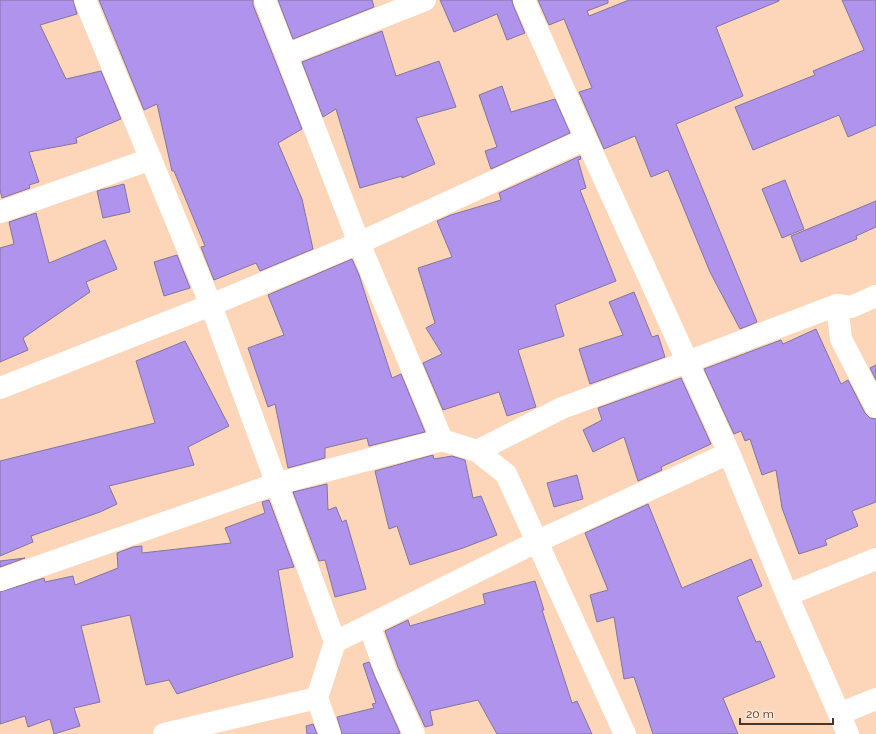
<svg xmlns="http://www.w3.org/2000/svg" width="876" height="734" viewBox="0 0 876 734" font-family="Raleway,sans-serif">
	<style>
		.building { fill: #af93ed; stroke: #81769b }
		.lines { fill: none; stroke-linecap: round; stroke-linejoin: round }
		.street { stroke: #fff; stroke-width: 22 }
	</style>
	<rect width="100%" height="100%" fill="#fdd6ba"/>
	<path class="building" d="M0,0H73L77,14L40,25L66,79L101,71L121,119L76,138L77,143L29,152L39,182L29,185L30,188L2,198L0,190Z
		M99,0H253V5L302,129L278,143L302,199L313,249L260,271L256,263L214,280L201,247L205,246L174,171H172L157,104L144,110Z
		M278,0H372L374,7L293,39Z
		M440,0H512L513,5L525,33L507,40L497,14L454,32Z
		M538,0H608V3L587,11L589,16L629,0H779V1L716,27L743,96L676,124L757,322L740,329L710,272L668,170L651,177L635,136L604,149L579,92L592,88L564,19L549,25Z
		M842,0H876V125L848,137L839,115L753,150L735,107L815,75L813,71L864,50Z
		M382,31L396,76L439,61L456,107L416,118L435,164L402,178V176L360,188L336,109L323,117L302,62Z
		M502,86L511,112L555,99L570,133L491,169L485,151L497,147L479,95Z
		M580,156L581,159L578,160L586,188L580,190L616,281L555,305L564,336L518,350L536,407L507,416L499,392L443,410L423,363L442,354L426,328L435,323L418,268L452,257L437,221L451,215L501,200L499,193Z
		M785,180L804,229L782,238L762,189Z
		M124,184L130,212L103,218L97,191Z
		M876,201V227L856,236L857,239L801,262L791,236Z
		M36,213L49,263L105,240L117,269L86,282L90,292L23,338L28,350L0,362V248L14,244L9,222Z
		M177,255L190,288L164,296L154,262Z
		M352,259L359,275L392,378L401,374L425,432L369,446L367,438L325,448V458L288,468L275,404L268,407L248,348L284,335L268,295Z
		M634,292L652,337L658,335L665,357L590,384L579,349L623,335L609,302Z
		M816,329L841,384L848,380L865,413L870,418L876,419V502L852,511L858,526L825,540L827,545L799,554L782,508L776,470L762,475L750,439L745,441L741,431L734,434L704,369L781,340L783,344Z
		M185,341L229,426L188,447L194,465L109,486L117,504L100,512L31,536L33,542L0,556V461L155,423L136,361Z
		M876,365V380L870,368Z
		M681,378L711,444L661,467L662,470L638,481L624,437L593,452L583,430L602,420L598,408Z
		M433,455L434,459L452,456L465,460L473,498L481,496L497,535L463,548L410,565L397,526L389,529L375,471Z
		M577,475L583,499L554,507L547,483Z
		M327,484L328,510L336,507L342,522L346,520L366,589L335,597L325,560L319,561L293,492Z
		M269,500L294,567L278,570L293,657L177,694L169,680L146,685L130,615L81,626L100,702L74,708L80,726L54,734L50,719L28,727L25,716L0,724V592L44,578L45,582L73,576L75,585L118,568L117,553L133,547L142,546V553L231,543L225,528L265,513L262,502Z
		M648,504L682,588L751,559L762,586L737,597L756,642L760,641L775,677L723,698L738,734H653L634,677L624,679L614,617L597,622L590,595L608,590L585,533Z
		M25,558L0,567V561Z
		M535,581L544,610H542L572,703L577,701L592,734H497L478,700L430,711L433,725L425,727L398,667L385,631L408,620L410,626L485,604L483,594Z
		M369,662L375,677L400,733L395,734H342L337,717L374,708L372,704L376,703L363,664Z
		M313,724L317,734H307L306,726Z"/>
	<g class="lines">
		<path class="street" d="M85,0L211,305L335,642
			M265,0L359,243L442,440
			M524,0L586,139L729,453L787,595L848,734
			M286,55L425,0
			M0,212L151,159
			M837,305L841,339L876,407
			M0,388L211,305L359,243L586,139
			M477,451L562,408L687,362L837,305L851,307L876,296
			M0,580L276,484L442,440L477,451L506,474L625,734
			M787,595L876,559
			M369,625L386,672L414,734
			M839,714L876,699
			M164,734L317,698
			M330,734L317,698L335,642L536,542L729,453"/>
	</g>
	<path d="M740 718v6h93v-6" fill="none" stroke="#443429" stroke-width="2"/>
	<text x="746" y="718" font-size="12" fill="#443429" stroke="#ffe7d6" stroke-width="3" paint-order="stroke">20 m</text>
</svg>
